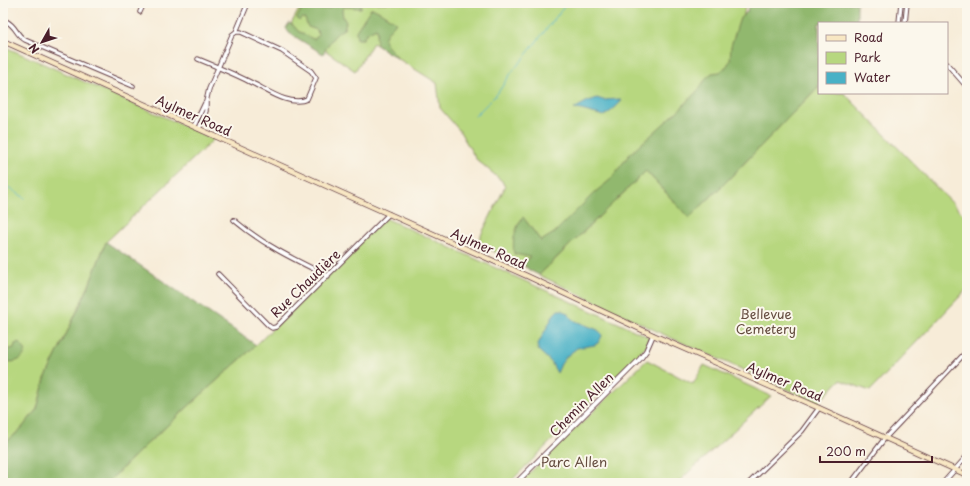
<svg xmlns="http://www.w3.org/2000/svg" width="970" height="486" viewBox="0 0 970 486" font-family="'Playpen Sans',sans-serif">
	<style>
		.green { fill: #b7d77f; stroke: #807b55 }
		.forest { fill: #91b86e; stroke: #6e6c4c }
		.water { fill: #48b1c6; stroke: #496878 }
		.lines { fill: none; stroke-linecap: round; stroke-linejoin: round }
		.stream { stroke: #48b1c6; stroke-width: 1 }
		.minor-casing { stroke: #643e45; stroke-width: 5.5 }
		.tertiary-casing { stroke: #643e45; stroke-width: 6 }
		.secondary-casing { stroke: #643e45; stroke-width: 6 }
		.minor { stroke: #fff; stroke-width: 3.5 }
		.tertiary { stroke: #fff; stroke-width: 4 }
		.secondary { stroke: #f8e7c3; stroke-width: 4.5 }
		.labels { text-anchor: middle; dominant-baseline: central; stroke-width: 4; stroke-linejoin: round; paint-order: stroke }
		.street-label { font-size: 13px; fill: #4a1f2b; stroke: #fbf7ec }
		.park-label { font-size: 13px; fill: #654d40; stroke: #fbf7ec }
	</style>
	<rect width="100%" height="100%" fill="#fbf7ec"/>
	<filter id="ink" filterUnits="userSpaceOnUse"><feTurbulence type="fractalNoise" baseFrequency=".025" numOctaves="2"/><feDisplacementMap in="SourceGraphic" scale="8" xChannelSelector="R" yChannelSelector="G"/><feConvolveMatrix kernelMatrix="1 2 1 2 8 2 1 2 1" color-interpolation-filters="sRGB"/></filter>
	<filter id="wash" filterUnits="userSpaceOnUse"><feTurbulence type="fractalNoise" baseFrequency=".012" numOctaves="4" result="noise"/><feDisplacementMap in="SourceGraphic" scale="16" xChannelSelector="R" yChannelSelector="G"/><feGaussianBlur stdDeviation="0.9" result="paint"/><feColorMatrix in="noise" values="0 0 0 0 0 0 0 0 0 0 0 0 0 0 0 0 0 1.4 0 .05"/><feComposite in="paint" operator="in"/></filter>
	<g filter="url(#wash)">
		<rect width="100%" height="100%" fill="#f7ecd8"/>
		<path class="green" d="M329,3H746L734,62L529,269L477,243L505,187L502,181L476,159L459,130L440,108L437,83L373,43L355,71L290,26L299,9L327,14Z
			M3,46L214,139L106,242L88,288L45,379L37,409L21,429L3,445Z
			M819,86V93H844L963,214L967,211V289L870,391L840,380L818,403L667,336L539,275L646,171L689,217L723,185Z
			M385,218L649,337V344L509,483H107L147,444L256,345Z
			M647,360L693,384L704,365L771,396L677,483H519Z"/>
		<path class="forest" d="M330,3H361V8L344,7L342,10L343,17L346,22L344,29C333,34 329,44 323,54L289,33L286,28L289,23L293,25L298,31L313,39H315L318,35L317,30L308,27L305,19L302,18L299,21L297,18L303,6L321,9L330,8Z
			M749,3H857V23H819V86L723,185L689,218L646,171L539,275L529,270L523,263L530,257L514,254C512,240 515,228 523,217L541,241L554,233L594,193L610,180L629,155L681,108L700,88L706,78L712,73L720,72L726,67L730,61L731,46L740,18L747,12Z
			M372,8L380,12L396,22C393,27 388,30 386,35C380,44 394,50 397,58L377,45L376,37L377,32L376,28L367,33L363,39H357L356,31L369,11Z
			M106,242L256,345L147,444L107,483H3V445L21,429L37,409L45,379L88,288Z
			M19,342L26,351C22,361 16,362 6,362L5,373L3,374V353L6,350L14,348L15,344Z"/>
		<path class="water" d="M597,98L603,100L620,99L622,100C619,105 609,113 604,116L581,110L574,109L586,102Z
			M558,310H562L567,313L573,320L598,330L601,333L602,336L598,343L595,345L577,348L567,356L561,364L557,373L551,362L538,350V344L554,314Z"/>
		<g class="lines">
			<path class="stream" d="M526,55L567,3
				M516,67L525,57
				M475,116L497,94L514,69
				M3,184L25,198"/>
		</g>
	</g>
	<g filter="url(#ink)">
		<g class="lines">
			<defs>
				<path id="minor" d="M140,12L144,3
					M899,23L901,3
					M905,23L907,3
					M3,27L6,21C17,27 15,34 25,40L133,86
					M236,32L248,3
					M198,59L215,66L217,67C229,72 241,77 252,83C267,90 290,107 307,99L316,78L311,71L282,51L241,32H236L232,35L209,89L206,102V111L199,129
					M947,64L967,87
					M194,126L205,103
					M234,220C262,244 295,260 328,276
					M218,274L269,326L272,328L276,327L389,214
					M749,483L802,431L819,408
					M851,483L885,438L967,351
					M943,483L967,456"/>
				<path id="tertiary" d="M516,483L640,359L646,351L653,335"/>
				<path id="secondary" d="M3,41L527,276L653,335L819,408L967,475"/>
			</defs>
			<use href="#minor" class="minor-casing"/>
			<use href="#tertiary" class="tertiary-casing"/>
			<use href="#secondary" class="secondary-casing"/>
			<use href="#minor" class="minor"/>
			<use href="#tertiary" class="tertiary"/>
			<use href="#secondary" class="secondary"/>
		</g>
	</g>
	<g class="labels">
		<g class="street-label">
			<text transform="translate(194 115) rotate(24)">Aylmer Road</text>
			<text transform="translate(489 248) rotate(24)">Aylmer Road</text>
			<text transform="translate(305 283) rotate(-44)">Rue Chaudière</text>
			<text transform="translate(785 381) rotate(23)">Aylmer Road</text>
			<text transform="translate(581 404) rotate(-45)">Chemin Allen</text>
		</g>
		<g class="park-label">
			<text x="766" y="313">Bellevue<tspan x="766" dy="15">Cemetery</tspan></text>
			<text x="574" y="461">Parc Allen</text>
		</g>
	</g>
	<rect width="970" height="486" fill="none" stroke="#fbf7ec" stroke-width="16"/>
	<rect x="818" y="22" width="130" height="72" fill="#fbf7ec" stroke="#b4a19f"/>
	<rect x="826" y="35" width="20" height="6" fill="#f8e7c3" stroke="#b4a19f"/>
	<text x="854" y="42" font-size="12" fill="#4a1f2b">Road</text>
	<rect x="826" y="52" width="20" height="12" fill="#b7d77f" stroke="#b4a19f"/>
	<text x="854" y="62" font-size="12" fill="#4a1f2b">Park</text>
	<rect x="826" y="72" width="20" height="12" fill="#48b1c6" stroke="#b4a19f"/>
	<text x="854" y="82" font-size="12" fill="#4a1f2b">Water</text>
	<g transform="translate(42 42) rotate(231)" stroke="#fbf7ec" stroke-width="3" paint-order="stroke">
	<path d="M0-3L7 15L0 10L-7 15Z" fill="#4a1f2b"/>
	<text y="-6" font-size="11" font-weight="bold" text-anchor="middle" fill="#4a1f2b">N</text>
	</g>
	<path d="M820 456v6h112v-6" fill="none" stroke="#4a1f2b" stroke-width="2"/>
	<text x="826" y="456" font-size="12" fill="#4a1f2b" stroke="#fbf7ec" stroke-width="3" paint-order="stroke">200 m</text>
</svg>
